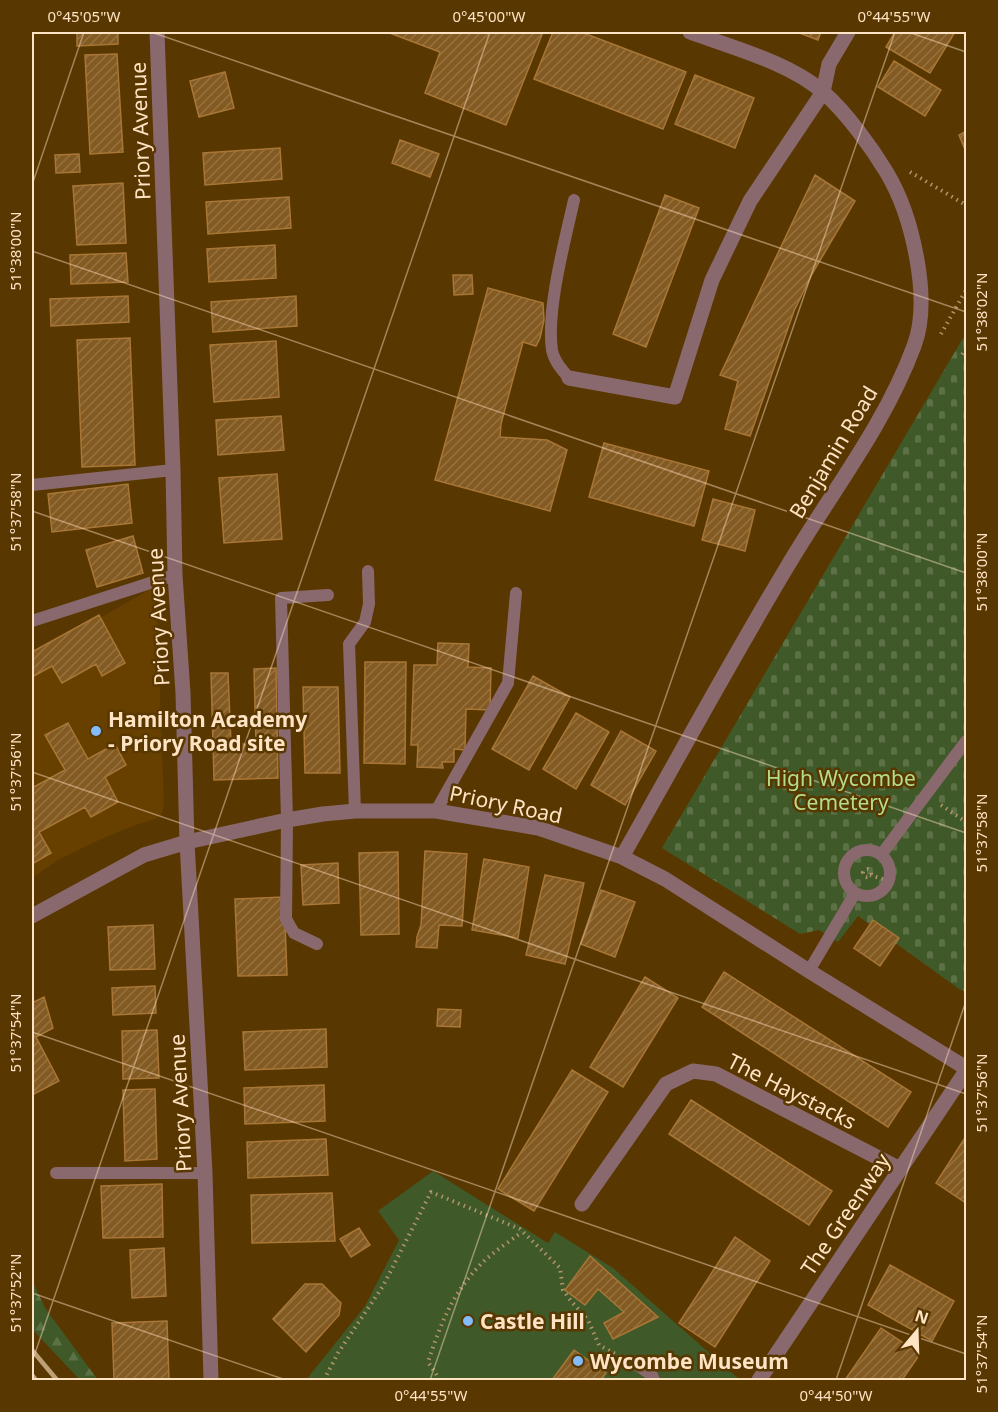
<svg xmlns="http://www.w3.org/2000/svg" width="998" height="1412" viewBox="0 0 998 1412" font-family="'Noto Sans',sans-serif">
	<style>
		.built { fill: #674000 }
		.forest { fill: url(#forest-firs) }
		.cemetery { fill: url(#cemetery-stones) }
		.garden { fill: #405928 }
		.building { fill: url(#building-hatch); stroke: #a87737; stroke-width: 1.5 }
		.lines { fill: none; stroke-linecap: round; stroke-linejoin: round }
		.path { stroke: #b3956b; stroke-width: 4; stroke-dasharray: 1.5 4.5; stroke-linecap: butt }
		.lane { stroke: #89696d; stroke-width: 12 }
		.street { stroke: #89696d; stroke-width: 15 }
		.rail { stroke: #bea077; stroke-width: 4.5 }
		.ticks { fill: none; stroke: #fee3c4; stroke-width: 1.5; stroke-opacity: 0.45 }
		.poi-dot { fill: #83bcfb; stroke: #593700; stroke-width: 2 }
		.labels { text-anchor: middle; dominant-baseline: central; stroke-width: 5; stroke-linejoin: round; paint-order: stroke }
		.street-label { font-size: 21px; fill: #fee3c4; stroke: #593700 }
		.poi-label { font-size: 21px; font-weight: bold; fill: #fee3c4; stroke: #593700; text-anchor: start }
		.park-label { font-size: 21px; fill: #b2de8b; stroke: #593700 }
		.neatline { fill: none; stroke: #fee3c4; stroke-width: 2 }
		.ticks-label { font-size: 15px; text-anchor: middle; fill: #fee3c4 }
	</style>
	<defs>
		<pattern id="forest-firs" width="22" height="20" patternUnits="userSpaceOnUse" patternTransform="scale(1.5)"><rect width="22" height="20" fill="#405928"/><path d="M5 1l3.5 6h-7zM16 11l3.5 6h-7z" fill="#5d7146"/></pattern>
		<pattern id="cemetery-stones" width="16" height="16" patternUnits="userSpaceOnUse" patternTransform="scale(1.5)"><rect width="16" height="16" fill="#405928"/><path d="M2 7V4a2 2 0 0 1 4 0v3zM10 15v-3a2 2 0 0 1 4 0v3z" fill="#5d7146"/></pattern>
		<pattern id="building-hatch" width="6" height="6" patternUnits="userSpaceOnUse" patternTransform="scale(1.5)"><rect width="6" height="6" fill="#835a22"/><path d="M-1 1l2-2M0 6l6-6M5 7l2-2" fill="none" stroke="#967240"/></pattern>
	</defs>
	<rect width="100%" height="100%" fill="#593700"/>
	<path class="built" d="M156,586L164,804L162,814L155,819L138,824L97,841L58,860L32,878V657Z"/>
	<path class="forest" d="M32,1280L45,1308L98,1380H80L32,1329Z"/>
	<path class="cemetery" d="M966,333V992L959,989L858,916L838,942L819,930L800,934L662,848Z"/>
	<path class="garden" d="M433,1171L548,1243L555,1232L613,1268L740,1380H306L365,1306L399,1240L378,1211Z"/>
	<path class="building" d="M77,32H118V44L77,46Z
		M387,32H543L506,125L425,93L440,52Z
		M553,32H581L686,72L663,129L534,79Z
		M797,32H821L818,40Z
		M895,32H955L930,73L886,47Z
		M117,54L123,152L90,154L85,55Z
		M894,61L941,90L925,116L878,87Z
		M225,72L234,108L199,117L190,81Z
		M695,75L754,98L735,148L675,124Z
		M966,131V152L959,135Z
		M400,140L439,154L430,177L392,163Z
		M280,148L282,179L205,185L203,153Z
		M79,154L80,172L56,173L55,155Z
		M815,175L855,201L812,274L794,311L750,436L725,429L738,381L720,375Z
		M123,183L126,243L77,245L73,186Z
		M665,195L699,208L646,347L613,334Z
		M289,197L291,228L208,234L206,202Z
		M275,245L276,278L209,282L207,249Z
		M126,253L128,282L71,284L70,255Z
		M453,275H472L473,294L454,295Z
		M488,288L543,303L544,320L540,338L536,346L523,342L501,424L500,437L547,440L567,450L550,511L435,480Z
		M128,296L129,322L51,326L50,299Z
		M296,296L297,326L213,332L211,302Z
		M130,338L135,465L82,467L77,340Z
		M276,341L279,397L214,402L210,345Z
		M281,416L284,450L218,455L216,420Z
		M604,443L709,471L694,526L589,497Z
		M277,474L282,539L224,543L219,478Z
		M128,484L132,523L52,532L48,494Z
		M713,499L755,510L745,551L702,540Z
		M133,536L143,573L97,587L86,550Z
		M99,615L125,663L102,676L96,664L62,683L52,666L32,677V652Z
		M438,643L469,644L468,667L491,668L490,710L466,709L465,750L454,749V762H442L443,768L417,767L418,745H411L414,665H437Z
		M365,662H406L405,764L364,763Z
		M276,668L278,778L214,780L211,673H228L231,744H256L254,669Z
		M533,676L570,697L529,770L492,749Z
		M303,687H338L340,773H305Z
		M576,713L609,732L576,789L543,769Z
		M68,723L88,759L115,744L126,765L105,777L118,802L91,817L85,807L39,832L51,853L32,864V788L65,770L45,735Z
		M621,731L656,751L625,805L591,785Z
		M425,851L467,854L462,926L439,925L437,948L416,947L417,937L421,925Z
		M398,852L399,934L361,935L359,853Z
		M484,859L529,867L518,938L472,930Z
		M338,863L339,903L303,905L301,865Z
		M545,875L584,883L565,964L526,955Z
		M601,890L635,902L615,957L581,944Z
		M284,897L287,975L238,976L235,899Z
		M873,920L899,938L880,966L854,948Z
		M153,925L155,969L110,970L108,927Z
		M724,972L911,1092L888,1127L702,1007Z
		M645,977L678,998L623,1087L590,1067Z
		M155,986L156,1013L113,1015L112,988Z
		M44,997L53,1028L36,1037L59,1081L32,1095V1003Z
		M438,1009L461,1010L460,1027L437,1026Z
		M326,1029L327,1067L245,1070L243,1032Z
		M157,1030L159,1078L123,1079L122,1031Z
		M572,1070L608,1092L534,1211L498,1189Z
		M324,1085L325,1121L245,1124L244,1088Z
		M155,1089L157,1159L125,1161L123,1090Z
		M691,1100L832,1191L809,1225L669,1134Z
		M966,1136V1203L936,1183Z
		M326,1139L328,1175L248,1178L247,1142Z
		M162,1184L163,1237L103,1238L101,1186Z
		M332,1193L335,1241L252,1243L251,1195Z
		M359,1228L370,1245L351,1257L340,1239Z
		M735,1237L770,1261L715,1347L679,1323Z
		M164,1248L166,1296L132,1298L130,1250Z
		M590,1256L658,1317L613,1339L604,1323L624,1312L598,1289L585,1305L565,1290Z
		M890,1265L954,1301L932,1341L868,1305Z
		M305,1284H322L341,1303L339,1315L306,1352L273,1319Z
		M167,1321L169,1380H114L112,1323Z
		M881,1328L920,1354L902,1380H845Z
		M574,1350L606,1373L601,1380H552Z"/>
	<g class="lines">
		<path class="path" d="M910,172L966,205
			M941,334L966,290
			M966,348L962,355L966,357
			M941,805L966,822
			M863 873a4 4 0 1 1 8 0a4 4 0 1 1-8 0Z
			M870,875L889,881
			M324,1380L338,1353L383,1286L431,1192L520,1229L560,1268L563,1290L571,1301L588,1320L599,1345L621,1357
			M440,1380L428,1362C441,1323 452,1294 481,1264C493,1252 509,1242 522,1232"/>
		<path class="lane" d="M569,378C562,370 554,361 552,350C546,311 565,240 574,200
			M32,485L173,470
			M32,621L175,575
			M355,811L349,644L365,622L369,604L368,571
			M436,811L508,683L516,593
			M844 873a23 23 0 1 1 46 0a23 23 0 1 1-46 0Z
			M881,855L966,741
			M317,944L294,933L286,919L287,820L281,598L328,595
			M809,971L855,893
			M56,1173H205
			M637,1365L652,1375L654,1380"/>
		<path class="street" d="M157,32L173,470L175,575L183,693L187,842L205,1173L211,1380
			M569,378L675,397L712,280L750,201L823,92L829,64L848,32
			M622,857C677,760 730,662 787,567C830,494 884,427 914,346C932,299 912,215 887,173C872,148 846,112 824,93C791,63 731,47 690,32
			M32,916L144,855L187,842L287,820L323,814L355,811H436L538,828L622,857L665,879L809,971L966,1068
			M582,1204L666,1084L693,1071L716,1074L900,1169
			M759,1380L966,1071"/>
		<path class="rail" d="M32,1350L57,1380
			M32,1375L36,1380"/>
	</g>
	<path class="ticks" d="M151,32L966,312M908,32L966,52M32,185L84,32M32,251L966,573M32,511L966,833M32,772L966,1094M32,1032L966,1354M32,1293L286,1380M32,1362L490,32M430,1380L895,32M836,1380L966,1001"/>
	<g class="poi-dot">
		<circle cx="96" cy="731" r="6"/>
		<circle cx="468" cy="1321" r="6"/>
		<circle cx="578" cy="1361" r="6"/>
	</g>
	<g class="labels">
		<g class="street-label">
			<text transform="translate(140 131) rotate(-92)">Priory Avenue</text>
			<text transform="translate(833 452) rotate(-59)">Benjamin Road</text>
			<text transform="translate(158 617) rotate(-93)">Priory Avenue</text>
			<text transform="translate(506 804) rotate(12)">Priory Road</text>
			<text transform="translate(792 1091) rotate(27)">The Haystacks</text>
			<text transform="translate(180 1103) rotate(-93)">Priory Avenue</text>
			<text transform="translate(845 1214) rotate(-56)">The Greenway</text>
		</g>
		<g class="poi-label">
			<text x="108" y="719">Hamilton Academy<tspan x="108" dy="24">- Priory Road site</tspan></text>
			<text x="480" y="1321">Castle Hill</text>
			<text x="590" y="1361">Wycombe Museum</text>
		</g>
		<g class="park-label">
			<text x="841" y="778">High Wycombe<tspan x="841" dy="24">Cemetery</tspan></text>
		</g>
	</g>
	<rect width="998" height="1412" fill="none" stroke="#593700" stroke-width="66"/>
	<g transform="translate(917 1331) rotate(19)" stroke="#593700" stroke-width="4.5" paint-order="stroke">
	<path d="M0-4.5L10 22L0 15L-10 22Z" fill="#fee3c4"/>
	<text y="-9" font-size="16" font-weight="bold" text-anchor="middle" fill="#fee3c4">N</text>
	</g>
	<rect x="33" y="33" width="932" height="1346" class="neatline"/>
	<g class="ticks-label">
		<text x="84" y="22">0°45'05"W</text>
		<text x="489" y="22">0°45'00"W</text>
		<text x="894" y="22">0°44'55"W</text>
		<text transform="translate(16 251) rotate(-90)" y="5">51°38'00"N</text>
		<text transform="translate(982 312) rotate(-90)" y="5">51°38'02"N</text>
		<text transform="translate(16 512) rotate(-90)" y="5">51°37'58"N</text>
		<text transform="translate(982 572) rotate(-90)" y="5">51°38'00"N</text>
		<text transform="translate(16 772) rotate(-90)" y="5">51°37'56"N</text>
		<text transform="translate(982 833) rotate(-90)" y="5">51°37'58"N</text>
		<text transform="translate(16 1033) rotate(-90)" y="5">51°37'54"N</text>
		<text transform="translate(982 1093) rotate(-90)" y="5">51°37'56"N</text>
		<text transform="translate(16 1293) rotate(-90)" y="5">51°37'52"N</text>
		<text transform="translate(982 1354) rotate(-90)" y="5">51°37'54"N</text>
		<text x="431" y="1401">0°44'55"W</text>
		<text x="836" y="1401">0°44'50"W</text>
	</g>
</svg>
